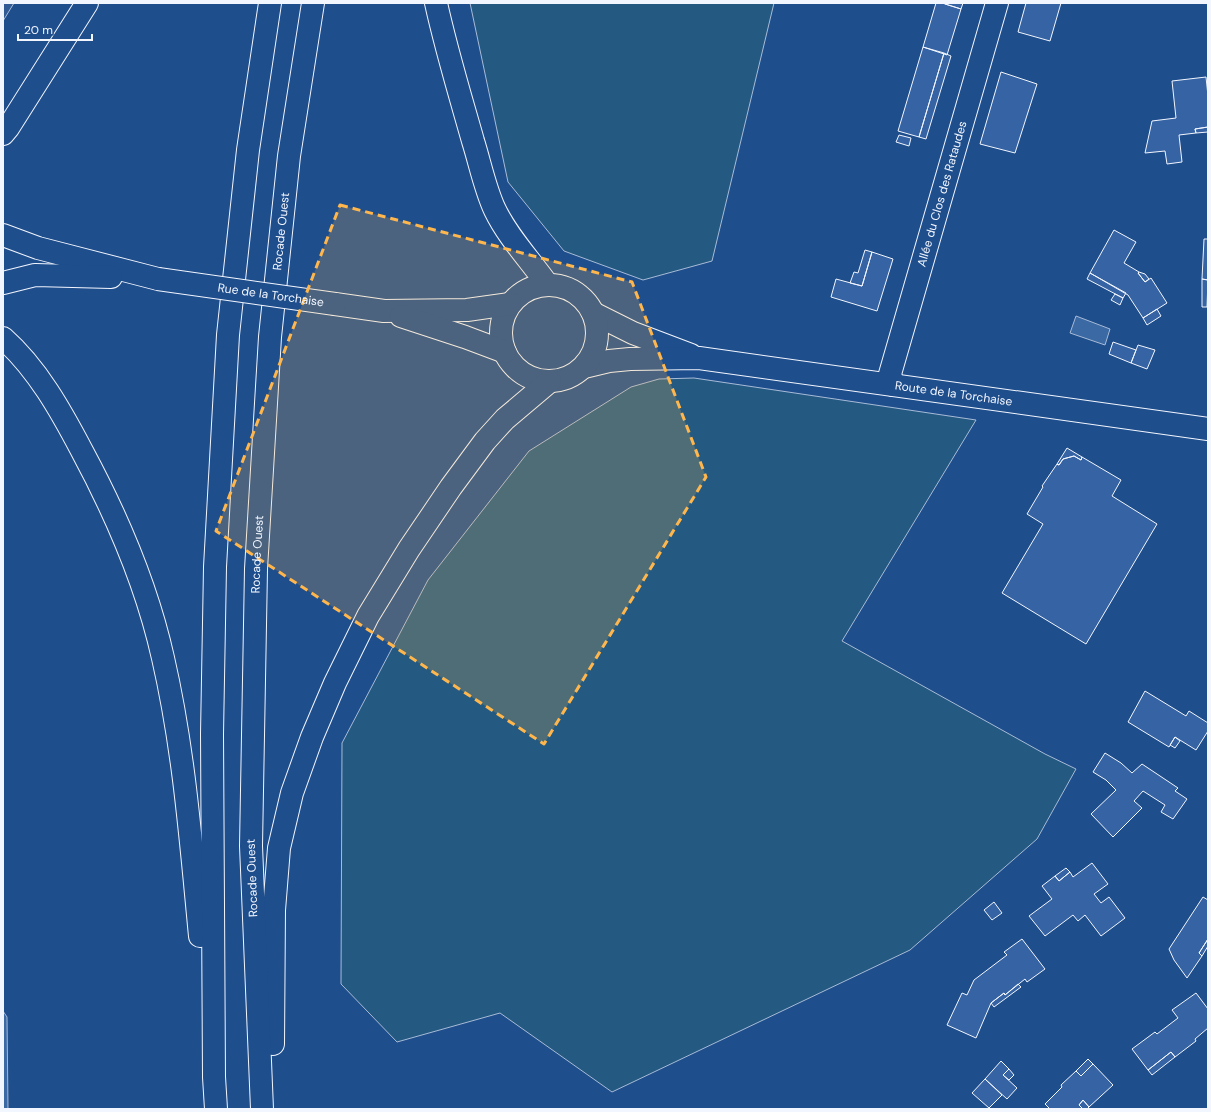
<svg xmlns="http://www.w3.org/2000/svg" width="1211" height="1112" viewBox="0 0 1211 1112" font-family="'DM Sans',sans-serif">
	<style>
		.green { fill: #245a82; stroke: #a8bbd7 }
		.parking { fill: #305b95; stroke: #a8bbd7 }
		.water { fill: #3b69a3; stroke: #a8bbd7 }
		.building { fill: #3563a3; stroke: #f2f6ff }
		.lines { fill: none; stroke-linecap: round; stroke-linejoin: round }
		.minor-casing { stroke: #f2f6ff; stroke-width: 24 }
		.major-casing { stroke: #f2f6ff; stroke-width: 24 }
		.minor { stroke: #1f4e8c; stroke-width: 22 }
		.major { stroke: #1f4e8c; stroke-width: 22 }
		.major-bridge-casing { stroke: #f2f6ff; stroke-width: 24; stroke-linecap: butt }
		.major-bridge { stroke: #1f4e8c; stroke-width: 22 }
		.marked { fill: #ffb74d; fill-opacity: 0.2; stroke: #ffb74d; stroke-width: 3; stroke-dasharray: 8 5; stroke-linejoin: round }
		.labels { text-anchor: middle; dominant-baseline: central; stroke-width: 3; stroke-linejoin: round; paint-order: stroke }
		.street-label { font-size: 12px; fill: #f2f6ff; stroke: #1f4e8c }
	</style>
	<rect width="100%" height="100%" fill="#1f4e8c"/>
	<path class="green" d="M470,3H774L712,261L643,280L564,251L508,182Z
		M694,378L976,420L842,641L1045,754L1076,769L1037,839L910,950L612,1092L500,1013L397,1042L341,984L342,743L428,580L529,451L631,387L659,379Z"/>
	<path class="parking" d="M3,3H14L3,21Z"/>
	<path class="water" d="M1076,316L1110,329L1105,345L1070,333Z
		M3,1011L7,1017L8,1109H3Z"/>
	<path class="building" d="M936,3H942L961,9L947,55L923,47Z
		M946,3H963L961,9L945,4Z
		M1026,3H1061L1050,41L1018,32Z
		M923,47L944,53L919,137L898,131Z
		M944,53L951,56L926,139L919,137Z
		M1001,72L1037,84L1015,153L980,144Z
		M1206,77L1208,96V127L1195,129L1196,133L1179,135L1182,162L1167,164L1165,151L1145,153L1152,121L1176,118L1172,81Z
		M1208,127V132L1196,133L1195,129Z
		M899,135L911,138L909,146L896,142Z
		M1114,230L1136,242L1124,263L1139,272L1138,273L1145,282L1151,278L1167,303L1143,318L1128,295L1090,273Z
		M1204,239H1208V280L1202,279Z
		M865,250L872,252L862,286L850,283L854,272L858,273Z
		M872,252L893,259L877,311L831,297L836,279L862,286Z
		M1139,272L1145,274L1149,279L1145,282L1138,273Z
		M1090,273L1126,293L1123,298L1087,279Z
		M1202,279L1208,280L1207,307H1202Z
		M1115,294L1123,298L1120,305L1111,300Z
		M1157,309L1161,316L1147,325L1143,318Z
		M1113,342L1136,350L1131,363L1109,354Z
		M1138,345L1155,350L1147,369L1131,363Z
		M1067,448L1082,457L1081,460L1074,456L1063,459L1059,465L1057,464Z
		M1074,456L1081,460L1082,457L1121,480L1112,496L1157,524L1086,644L1002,593L1043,524L1027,514L1043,487L1042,486L1057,464L1059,465L1063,459Z
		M1145,691L1186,716L1189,711L1208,723V731L1196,750L1175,737L1169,747L1128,722Z
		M1175,737L1180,741L1175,748L1170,745Z
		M1105,753L1121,763L1132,773L1142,764L1178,788L1175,791L1187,799L1173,819L1161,812L1165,805L1143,791L1134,801L1142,808L1113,837L1091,814L1116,790L1106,780L1093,772Z
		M1092,863L1108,884L1094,894L1101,903L1109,897L1125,918L1101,936L1085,915L1078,921L1073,915L1045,936L1029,916L1052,899L1042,886L1055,876L1059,881L1070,872L1073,877Z
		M1066,868L1070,872L1059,881L1055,876Z
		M1203,897L1208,900V939L1199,953L1202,956L1187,978L1174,960L1169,949Z
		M994,902L1002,913L992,920L984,910Z
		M1022,939L1045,969L1027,982L1025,979L1005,995L1004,993L991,1003L976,1038L947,1025L962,993L967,995L974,980L1007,955L1004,952Z
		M1208,939V946L1202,956L1199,953Z
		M1018,984L1021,987L994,1007L991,1003L1004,993L1005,995Z
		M1196,993L1208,1009V1028L1195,1039L1196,1041L1175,1057L1171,1052L1148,1070L1132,1049L1155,1032L1157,1034L1178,1018L1172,1010Z
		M1171,1052L1175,1057L1152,1075L1148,1070Z
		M1088,1059L1093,1064L1081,1076L1076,1071Z
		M1001,1061L1009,1069L1003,1075L1017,1088L1007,1099L985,1079Z
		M1093,1064L1113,1085L1089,1107L1083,1100L1079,1105L1083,1109H1050L1045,1104L1062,1087L1061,1085L1076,1071L1081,1076Z
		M1009,1069L1014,1075L1009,1080L1003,1075Z
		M985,1079L1002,1095L989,1108L972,1093Z
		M1083,1100L1089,1107L1087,1109H1083L1079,1105Z"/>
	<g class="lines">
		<defs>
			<g id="minor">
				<path d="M593,313L633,333L691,355"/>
				<path id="s1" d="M584,367L609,361L630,359L699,358L1208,429"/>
				<path id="s2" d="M893,385L890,374L997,3"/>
			</g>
			<g id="major">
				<path d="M436,3C446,49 460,95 473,141C480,163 485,189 495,210C508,237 530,260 547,284"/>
				<path d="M3,134L8,128L87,3"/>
				<path d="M3,235L38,248L158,279"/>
				<path d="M3,283L35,275L111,277"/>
				<circle cx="549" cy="333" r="48"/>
				<path d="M335,304L384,311L467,310L510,304"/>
				<path d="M401,316L465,337L505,352"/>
				<path d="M3,338C37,368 61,411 82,451C117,516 147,586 163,658C184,749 191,843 200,936"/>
				<path d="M273,1044L274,910L279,848L292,793L312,737L335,683L368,616L409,549L451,487L485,441L505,419L550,381"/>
				<path d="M216,1109L214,1077L212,734L215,567L228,335L248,150L270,3"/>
				<path id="s3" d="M262,1109L251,846L256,569L270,337L289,156L313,3"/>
			</g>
		</defs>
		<use href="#minor" class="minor-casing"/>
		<use href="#major" class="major-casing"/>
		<use href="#minor" class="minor"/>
		<use href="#major" class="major"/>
		<defs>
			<g id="major-bridge">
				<path id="s4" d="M158,279L335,304"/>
			</g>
		</defs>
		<use href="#major-bridge" class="major-bridge-casing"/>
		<use href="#major-bridge" class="major-bridge"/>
	</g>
	<path class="marked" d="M340,205L632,282L706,477L544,744L216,531Z"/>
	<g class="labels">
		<g class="street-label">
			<text stroke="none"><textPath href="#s2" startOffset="199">Allée du Clos des Rataudes</textPath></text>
			<text stroke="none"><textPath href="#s3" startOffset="879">Rocade Ouest</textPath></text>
			<text stroke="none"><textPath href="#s4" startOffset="114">Rue de la Torchaise</textPath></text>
			<text stroke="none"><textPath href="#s1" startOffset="373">Route de la Torchaise</textPath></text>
			<text stroke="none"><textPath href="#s3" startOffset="555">Rocade Ouest</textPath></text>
			<text transform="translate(252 878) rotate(-92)">Rocade Ouest</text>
		</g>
	</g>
	<rect width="1211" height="1112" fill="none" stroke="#f2f6ff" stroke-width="8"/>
	<path d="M18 34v6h74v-6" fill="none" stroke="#f2f6ff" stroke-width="2"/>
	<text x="24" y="34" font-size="12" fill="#f2f6ff" stroke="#1f4e8c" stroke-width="3" paint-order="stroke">20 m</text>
</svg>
